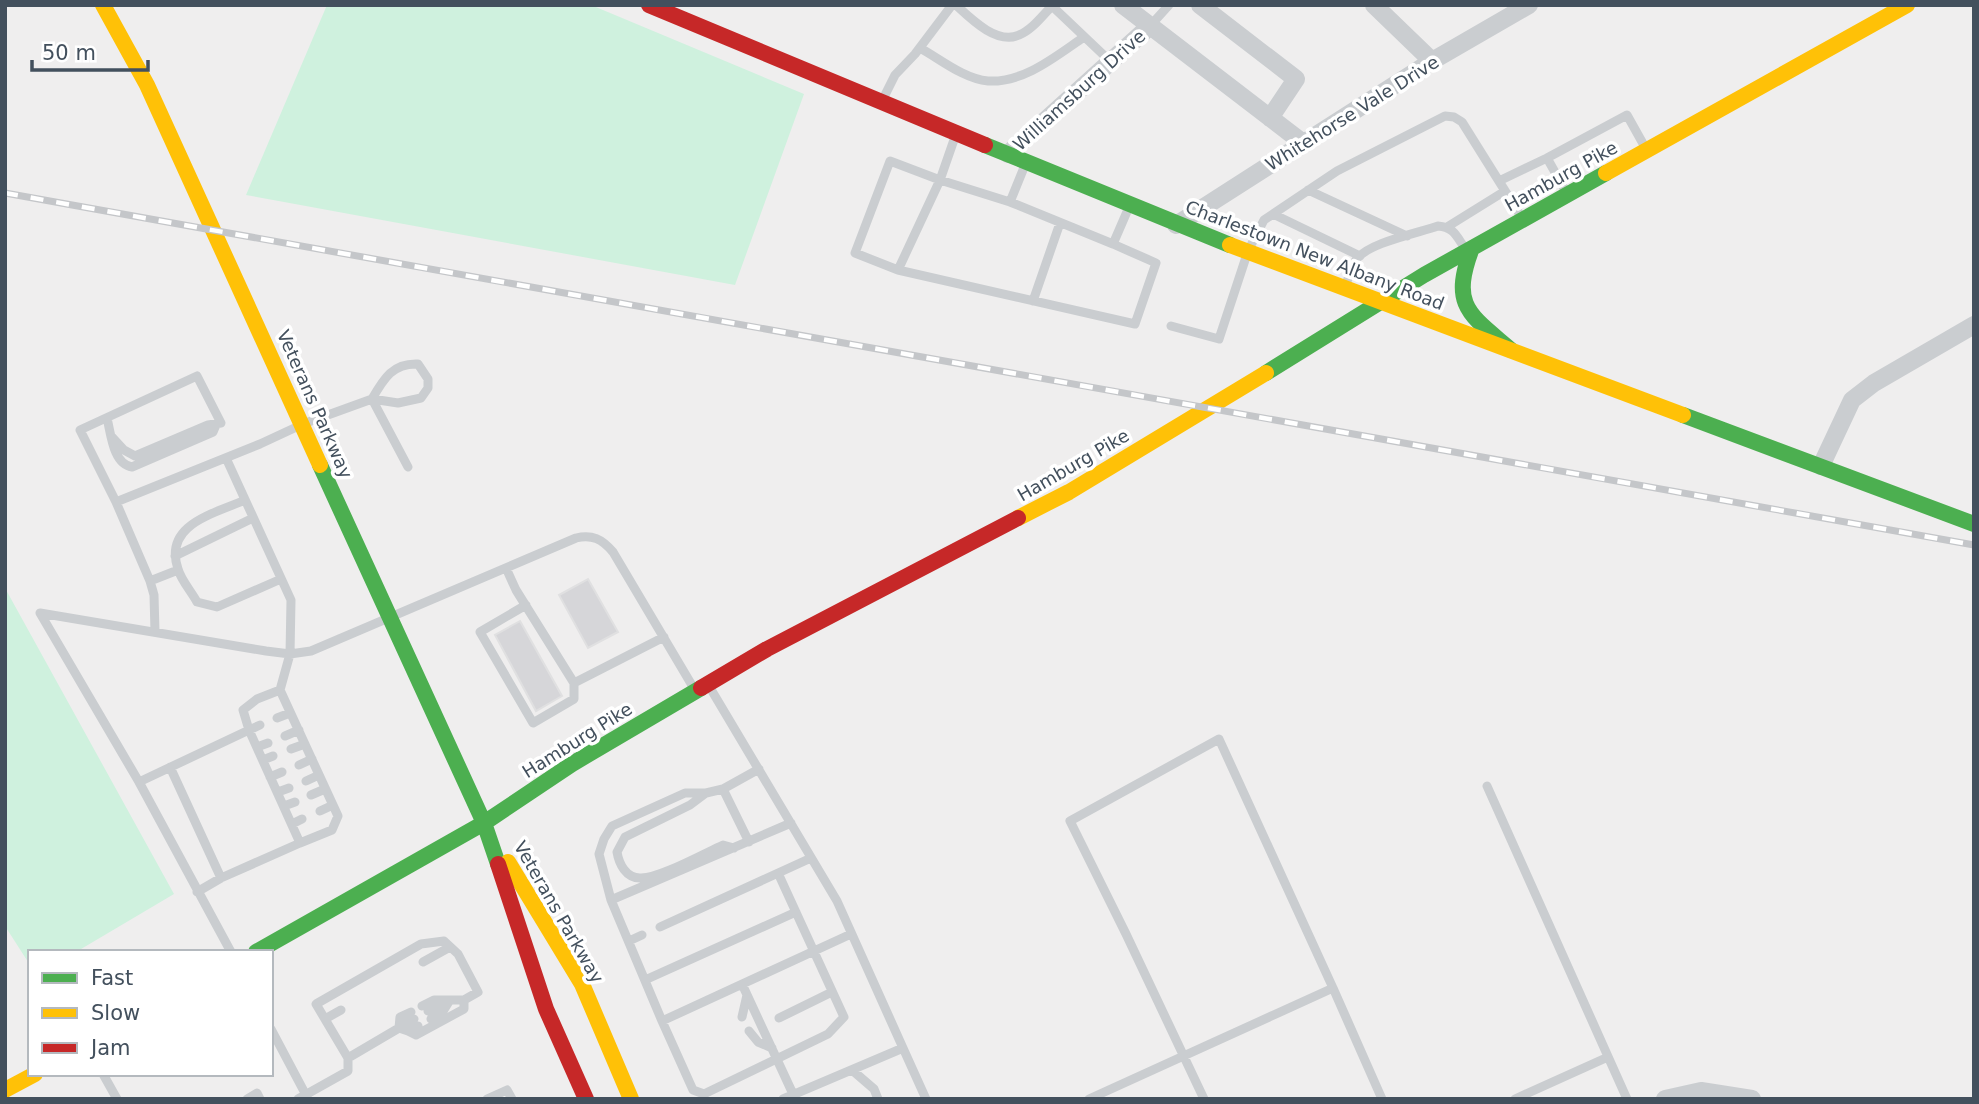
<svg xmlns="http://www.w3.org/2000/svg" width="1979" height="1104" viewBox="0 0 1979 1104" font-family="'DejaVu Sans',sans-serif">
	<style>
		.green { fill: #cff1de }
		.building { fill: #d6d6d9; stroke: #e0e0e1; stroke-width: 2 }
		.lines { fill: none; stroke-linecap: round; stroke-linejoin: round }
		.lane { stroke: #cacdd0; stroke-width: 9 }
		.street { stroke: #cacdd0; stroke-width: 18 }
		.fast { stroke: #4caf50; stroke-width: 16 }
		.slow { stroke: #ffc107; stroke-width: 16 }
		.jam { stroke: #c62828; stroke-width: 16 }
		.rail-casing { stroke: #c4c6c9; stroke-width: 7 }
		.rail { stroke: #fff; stroke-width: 4.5; stroke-dasharray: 13; stroke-linecap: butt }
		.labels { text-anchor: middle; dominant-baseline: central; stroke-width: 7; stroke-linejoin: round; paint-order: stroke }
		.street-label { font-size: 18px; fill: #43505d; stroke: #fff }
	</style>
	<rect width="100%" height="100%" fill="#efeeee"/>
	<path class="green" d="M327,5H591L804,94L735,285L246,195Z
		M5,588L174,894L76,952H30V965L5,926Z"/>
	<path class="building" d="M588,579L618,632L588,648L559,595Z
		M520,621L562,696L536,711L495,635Z"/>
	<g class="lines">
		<path class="lane" d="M956,5C971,19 997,45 1019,35C1032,30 1042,16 1052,6L1111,62
			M1150,26L1169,5
			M920,48C940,59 964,79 988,81C1024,83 1056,56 1084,37
			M883,99L895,75L915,54L952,5
			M956,134L940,180L890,161L855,253L898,270L940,180L1010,202
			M1025,165L1010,202L1113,244L1129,207
			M1499,181L1547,158
			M1308,190L1407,236
			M1565,190L1547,158L1627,115L1646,149
			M1273,214L1360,256
			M1447,227L1505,191
			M898,270L1135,324L1156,263L1113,244
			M1345,286C1349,278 1351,268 1356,260C1367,243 1418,233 1438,226C1453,227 1456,235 1464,247
			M1033,301L1060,223
			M1171,326L1219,339L1248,251L1264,220L1337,171L1445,116L1454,117L1462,122L1522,218
			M372,399L408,467
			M107,418C111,434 113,464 132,467L213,432L216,425
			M112,437L124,450L135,456L208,425L221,423L197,376L80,430L116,502L260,444L303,424L372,399L398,403L421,398L428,388V379L418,364C393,363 384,378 372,399
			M226,458L291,600L290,654L280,690L338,816L332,830L300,843
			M245,500C214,514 163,524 178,569C181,580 191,591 197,602L217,607L281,579
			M116,502L150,581L154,595L155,632
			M175,556L253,518
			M506,568L516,590L574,683L664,637
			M150,581L178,570
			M526,605L480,632L533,723L574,699V683
			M709,686L837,901L903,1048
			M277,718L290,713
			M260,725L249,730L243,710L257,699L280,690
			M285,736L299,730
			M257,747L268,743
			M291,749L305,744
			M263,760L273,756
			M299,765L312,759
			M170,767L221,878
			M759,769L723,789L706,793H685L612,826L604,839L599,854L611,900L791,823
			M270,777L282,772
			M306,781L319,775
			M139,782L249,730L300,843L221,878L197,892
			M1487,786L1627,1099
			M723,789L749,842
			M278,792L289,788
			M706,793L690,805L625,837L617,852C619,864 626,878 640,878C658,879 705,853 723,845L734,848
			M311,795L325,789
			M284,806L295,802
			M320,811L333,805
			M292,824L302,819
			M611,900L662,1021L851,934
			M660,927L811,858
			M629,941L642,935
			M231,952L139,782L40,613L266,651L290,654L311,651L576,538C592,534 602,539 613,552L693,687
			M423,962L450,947
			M645,980L796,912
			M742,984L793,1094
			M422,1006L434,1000H450
			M428,1011L448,1000
			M742,1017L747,995
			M779,1018L832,992
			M325,1019L341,1010
			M662,1021L693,1090L704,1094L828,1034L844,1017L778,873
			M399,1028L400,1017L411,1012
			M399,1028L414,1019
			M271,1029L307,1097
			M408,1031L416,1035L464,1009V1000
			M749,1031L758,1042L772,1048
			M348,1058L399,1028L408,1031L418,1026
			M852,1070L874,1089L878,1099
			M103,1074L117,1099
			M247,1099L257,1093L260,1099
			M298,1099L348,1071V1058L316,1004L421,944L444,941L458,954L478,992L464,1000H450L442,1013L431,1019
			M487,1099L507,1090L512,1099
			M783,1099L903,1048L926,1099
			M1089,1099L1333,988L1382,1099
			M1204,1099L1126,934L1070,821L1219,739L1333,988
			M1515,1099L1608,1057"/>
		<path class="street" d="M1123,5L1303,143
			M1200,5L1296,79L1270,118
			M1374,5L1432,61
			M1008,154L1150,26
			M1176,225L1432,61L1529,5
			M1821,466L1852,400L1874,383L1974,325
			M1665,1099L1701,1091L1752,1099"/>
		<path class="fast" d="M985,145L1230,245
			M1472,248C1450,306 1469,314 1511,350
			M1266,373L1424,275L1606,173
			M1683,415L1974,524
			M320,465L484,823L498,864
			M256,952L484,823L572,764L701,688"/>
		<path class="slow" d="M103,5L147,85L320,465
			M1606,173L1907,5
			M1230,245L1683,415
			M1018,518L1069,492L1266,373
			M508,862L582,984L631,1099
			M5,1090L35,1074"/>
		<path class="jam" d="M649,5L985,145
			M701,688L767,649L1018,518
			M498,864L546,1009L586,1099"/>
		<defs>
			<path id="rail" d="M5,193L1974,545"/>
		</defs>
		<use href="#rail" class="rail-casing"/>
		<use href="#rail" class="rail"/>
	</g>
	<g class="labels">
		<g class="street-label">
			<text transform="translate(1079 90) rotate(-42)">Williamsburg Drive</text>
			<text transform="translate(1352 113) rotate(-32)">Whitehorse Vale Drive</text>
			<text transform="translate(1561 176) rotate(-29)">Hamburg Pike</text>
			<text transform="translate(1315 255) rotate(21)">Charlestown New Albany Road</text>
			<text transform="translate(315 404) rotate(66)">Veterans Parkway</text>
			<text transform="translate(1073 465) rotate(-30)">Hamburg Pike</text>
			<text transform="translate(577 740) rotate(-32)">Hamburg Pike</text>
			<text transform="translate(559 912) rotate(60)">Veterans Parkway</text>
		</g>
	</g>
	<rect width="1979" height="1104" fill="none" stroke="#43505d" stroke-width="14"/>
	<rect x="28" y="950" width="245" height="126" fill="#ffffff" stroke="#b4b9be" stroke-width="2"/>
	<rect x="42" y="973" width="35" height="10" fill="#4caf50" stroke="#b4b9be" stroke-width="2"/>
	<text x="91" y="985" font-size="21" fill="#43505d">Fast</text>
	<rect x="42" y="1008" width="35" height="10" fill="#ffc107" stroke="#b4b9be" stroke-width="2"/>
	<text x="91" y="1020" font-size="21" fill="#43505d">Slow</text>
	<rect x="42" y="1043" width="35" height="10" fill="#c62828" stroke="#b4b9be" stroke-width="2"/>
	<text x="91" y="1055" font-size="21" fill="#43505d">Jam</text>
	<path d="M32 60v10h116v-10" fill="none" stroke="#43505d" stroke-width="3.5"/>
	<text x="42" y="60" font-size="21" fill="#43505d" stroke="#ffffff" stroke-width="5" paint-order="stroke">50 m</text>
</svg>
